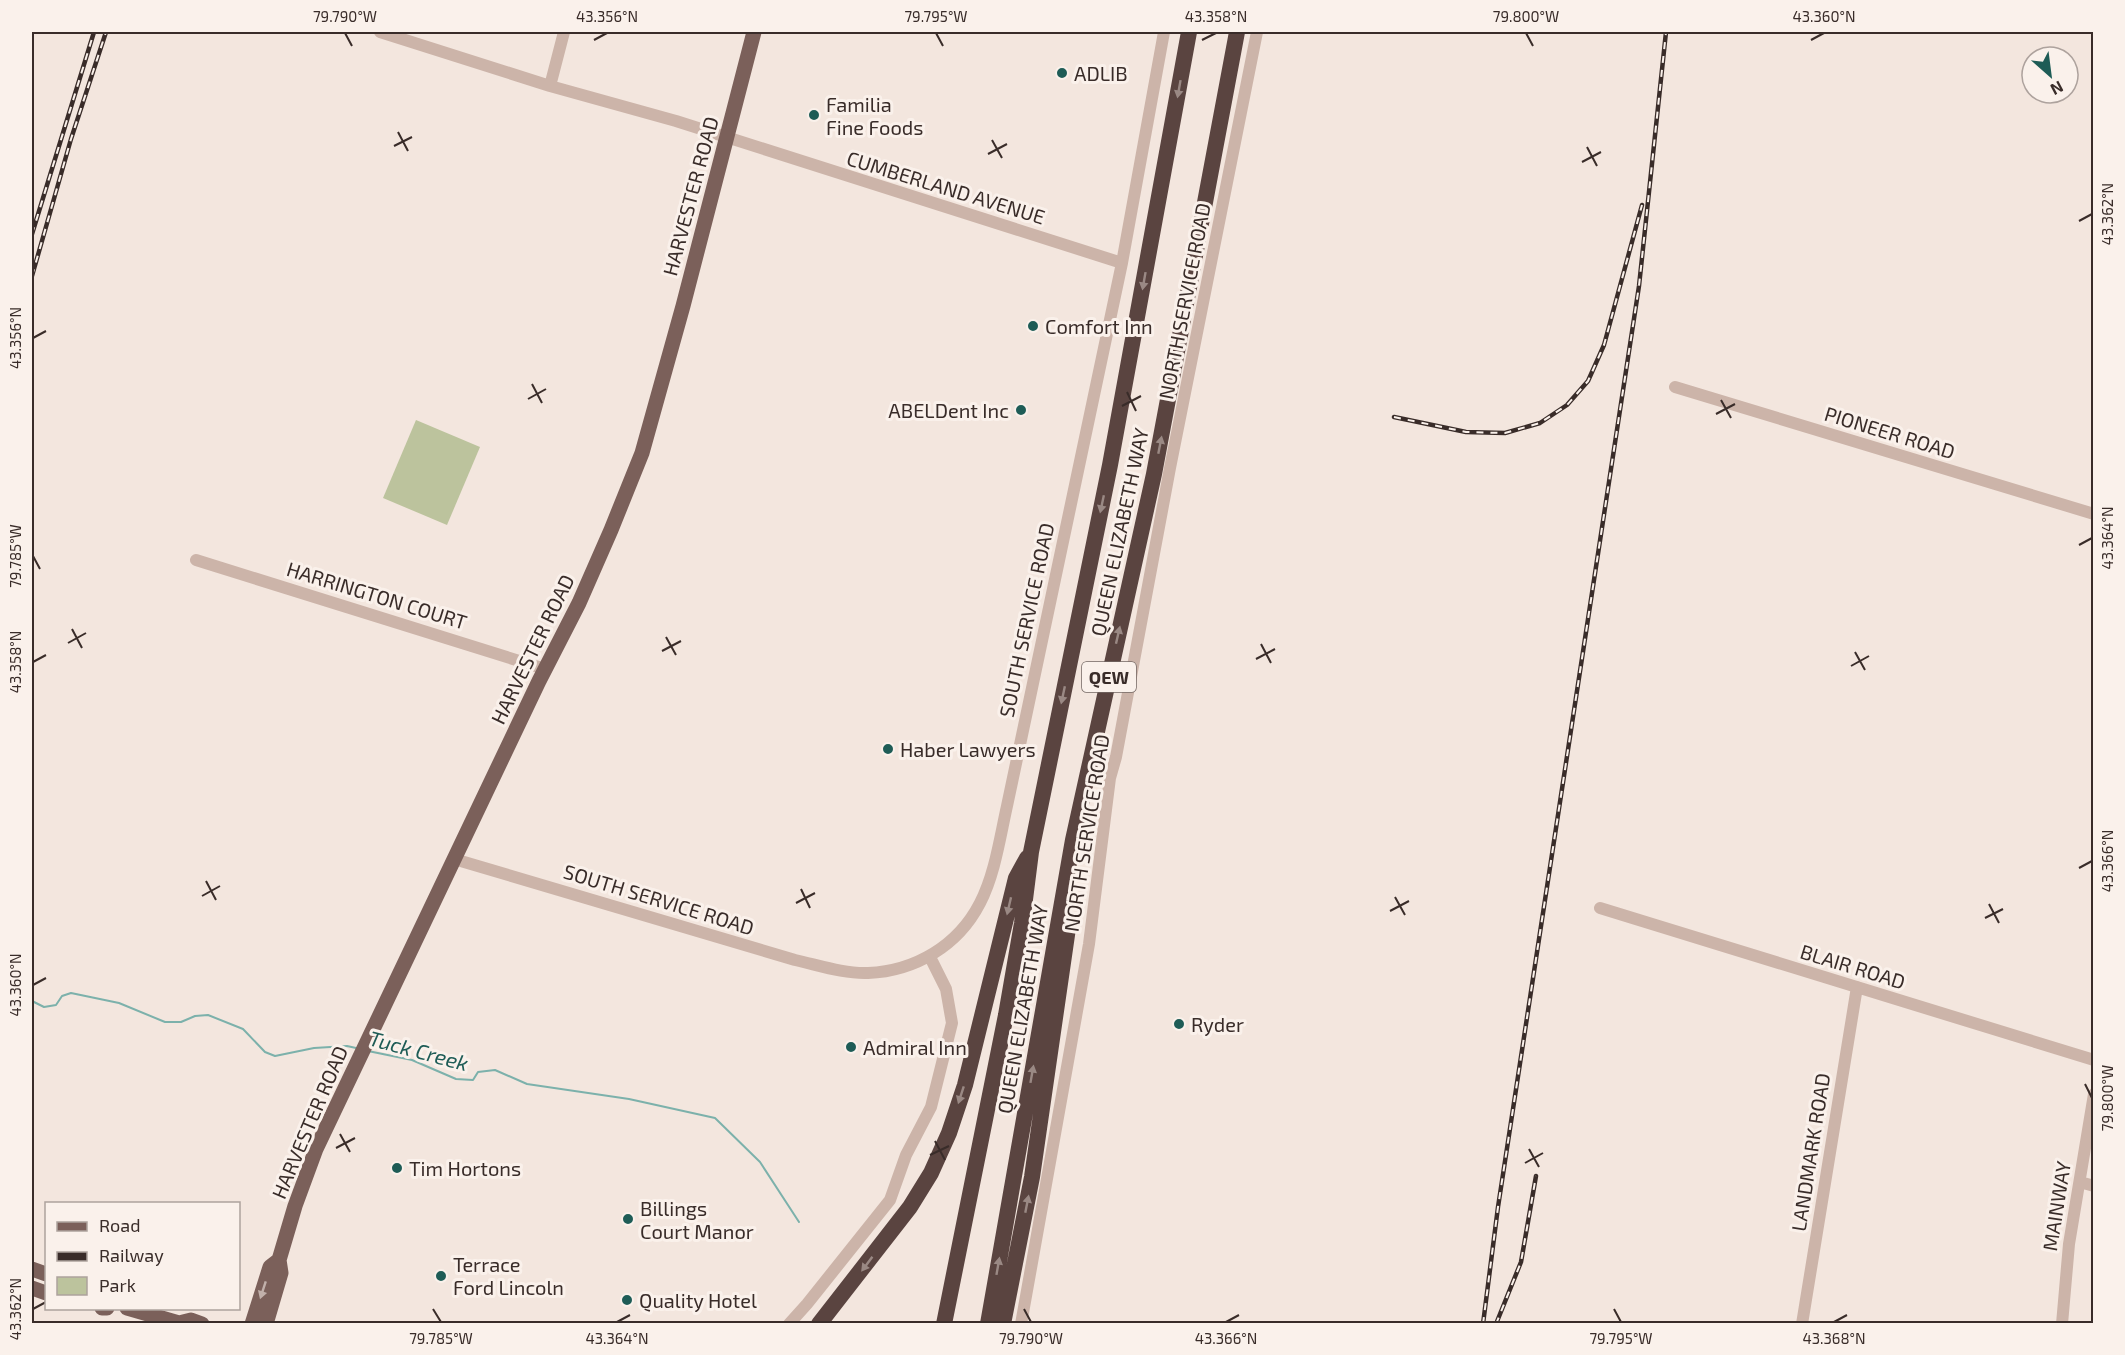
<svg xmlns="http://www.w3.org/2000/svg" width="2125" height="1355" viewBox="0 0 2125 1355" font-family="'Exo 2',sans-serif">
	<style>
		.green { fill: #bcc39d }
		.lines { fill: none; stroke-linecap: round; stroke-linejoin: round }
		.stream { stroke: #7cb1ab; stroke-width: 2 }
		.minor { stroke: #ccb4a9; stroke-width: 12 }
		.major { stroke: #7b605a; stroke-width: 15 }
		.highway { stroke: #5a4440; stroke-width: 16 }
		.rail-casing { stroke: #392c29; stroke-width: 4.5 }
		.rail { stroke: #faf1eb; stroke-width: 2; stroke-dasharray: 7; stroke-linecap: butt }
		.oneway { fill: #9a8984 }
		.oneway2 { fill: #c1b0aa }
		.ticks { fill: none; stroke: #392c29; stroke-width: 2 }
		.poi-dot { fill: #1e5c56; stroke: #faf1eb; stroke-width: 2 }
		.labels { text-anchor: middle; dominant-baseline: central; stroke-width: 6; stroke-linejoin: round; paint-order: stroke }
		.shield { fill: #faf1eb; stroke: #736763; stroke-width: 1.5 }
		.shield-label { font-size: 18px; font-weight: bold; fill: #392c29 }
		.poi-label { font-size: 20px; fill: #392c29; stroke: #faf1eb; text-anchor: start }
		.street-label { font-size: 20px; fill: #392c29; stroke: #faf1eb }
		.water-label { font-size: 21px; font-style: italic; fill: #1e5c56; stroke: #faf1eb }
		.neatline { fill: none; stroke: #392c29; stroke-width: 2 }
		.ticks-label { font-size: 15px; text-anchor: middle; fill: #392c29 }
	</style>
	<rect width="100%" height="100%" fill="#f3e6de"/>
	<path class="green" d="M416,420L480,447L447,525L383,498Z"/>
	<g class="lines">
		<path class="stream" d="M32,1001L44,1007L56,1005L62,996L71,993L119,1003L165,1022H181L195,1016L208,1015L243,1029L265,1052L275,1056L314,1048L347,1046L356,1048
			M368,1051L412,1060L456,1079L473,1080L478,1072L495,1070L527,1084L629,1099L715,1118L760,1162L799,1222"/>
		<path class="minor" d="M380,32L550,86L676,121L1122,263
			M550,86L564,32
			M1675,387L2094,514
			M196,560L545,669
			M454,859L795,960C818,965 844,974 868,973C915,971 958,946 980,903C995,874 1000,837 1007,806L1122,263L1164,32
			M1600,908L2094,1060
			M2080,1182L2094,1186
			M789,1324L807,1304L890,1200L906,1155L931,1107L952,1023L946,989L930,957
			M1021,1324L1089,944L1110,778L1116,757L1170,468L1257,32
			M1802,1324L1857,987
			M2062,1324L2069,1244L2094,1094"/>
		<path class="major" d="M32,1269L46,1274
			M32,1288L46,1293
			M102,1308H107
			M127,1308L179,1323L191,1320L202,1324
			M252,1324L270,1267L279,1260
			M266,1324L281,1273L279,1260L295,1206L316,1149L539,681L579,603L611,530L642,453L683,306L754,32"/>
		<path class="highway" d="M819,1324L910,1207L931,1173L949,1133L965,1085L1016,878L1027,858
			M944,1324L1006,1015L1022,923L1031,852L1110,465L1189,32
			M988,1324L1073,840L1154,474L1237,32
			M1003,1324L1032,1177L1068,928"/>
		<defs>
			<path id="rail" d="M32,234L94,32
				M32,276L71,139L106,32
				M1394,417L1466,432L1505,433L1540,423L1567,405L1588,381L1604,345L1642,205
				M1483,1324L1498,1207L1639,286L1666,32
				M1496,1324L1521,1262L1536,1176"/>
		</defs>
		<use href="#rail" class="rail-casing"/>
		<use href="#rail" class="rail"/>
	</g>
	<defs><path id="oneway-solid" d="M-6-.8H1V-3.2L6.5 0L1 3.2V.8H-6Z" transform="scale(1.5)"/></defs>
	<g class="oneway">
		<use href="#oneway-solid" transform="translate(1179 89) rotate(100)"/>
		<use href="#oneway-solid" transform="translate(1144 281) rotate(100)"/>
		<use href="#oneway-solid" transform="translate(1160 445) rotate(-79)"/>
		<use href="#oneway-solid" transform="translate(1102 504) rotate(102)"/>
		<use href="#oneway-solid" transform="translate(1118 635) rotate(-77)"/>
		<use href="#oneway-solid" transform="translate(1063 695) rotate(102)"/>
		<use href="#oneway-solid" transform="translate(1009 906) rotate(103)"/>
		<use href="#oneway-solid" transform="translate(1032 1074) rotate(-80)"/>
		<use href="#oneway-solid" transform="translate(961 1095) rotate(108)"/>
		<use href="#oneway-solid" transform="translate(1027 1204) rotate(-79)"/>
		<use href="#oneway-solid" transform="translate(867 1264) rotate(127)"/>
		<use href="#oneway-solid" transform="translate(998 1266) rotate(-80)"/>
	</g>
	<use class="oneway2" href="#oneway-solid" transform="translate(263 1290) rotate(108)"/>
	<path class="ticks" d="M345,33L352,46M936,33L943,46M1526,33L1533,46M594,40L607,33M1202,40L1216,33M1811,40L1824,33M398,132L408,151M992,140L1002,158M394,146L412,137M1587,147L1597,166M988,154L1007,144M1582,162L1601,152M2079,221L2092,214M33,338L46,331M532,384L542,403M1127,392L1136,411M528,399L546,389M1721,400L1731,418M1122,406L1141,396M1716,414L1735,404M2079,545L2092,538M33,556L40,569M72,629L82,648M666,637L676,655M68,643L86,633M1261,644L1271,663M662,651L681,641M1855,652L1865,670M1256,659L1275,649M33,662L46,655M1851,666L1869,656M2079,868L2092,861M206,881L216,900M801,889L810,908M202,896L220,886M1395,897L1405,915M796,903L815,893M1989,904L1999,923M1390,911L1409,901M1985,918L2003,909M33,985L46,978M2085,1084L2092,1098M340,1134L350,1152M935,1141L945,1160M336,1148L355,1138M1529,1149L1539,1167M930,1155L949,1146M1525,1163L1543,1153M33,1309L46,1302M433,1309L441,1322M1024,1309L1031,1322M1614,1309L1621,1322M617,1322L630,1315M1226,1322L1239,1315M1834,1322L1847,1315"/>
	<g class="poi-dot">
		<circle cx="1062" cy="73" r="6"/>
		<circle cx="814" cy="115" r="6"/>
		<circle cx="1033" cy="326" r="6"/>
		<circle cx="1021" cy="410" r="6"/>
		<circle cx="888" cy="749" r="6"/>
		<circle cx="1179" cy="1024" r="6"/>
		<circle cx="851" cy="1047" r="6"/>
		<circle cx="397" cy="1168" r="6"/>
		<circle cx="628" cy="1219" r="6"/>
		<circle cx="441" cy="1276" r="6"/>
		<circle cx="627" cy="1300" r="6"/>
	</g>
	<g class="labels">
		<rect class="shield" x="1082" y="662" width="54" height="30" rx="4.5"/>
		<g class="shield-label">
			<text x="1109" y="677">QEW</text>
		</g>
		<g class="poi-label">
			<text x="1074" y="73">ADLIB</text>
			<text x="826" y="104">Familia<tspan x="826" dy="23">Fine Foods</tspan></text>
			<text x="1045" y="326">Comfort Inn</text>
			<text x="1009" y="410" text-anchor="end">ABELDent Inc</text>
			<text x="900" y="749">Haber Lawyers</text>
			<text x="1191" y="1024">Ryder</text>
			<text x="863" y="1047">Admiral Inn</text>
			<text x="409" y="1168">Tim Hortons</text>
			<text x="640" y="1208">Billings<tspan x="640" dy="23">Court Manor</tspan></text>
			<text x="453" y="1264">Terrace<tspan x="453" dy="23">Ford Lincoln</tspan></text>
			<text x="639" y="1300">Quality Hotel</text>
		</g>
		<g class="street-label">
			<text transform="translate(946 187) rotate(17)">CUMBERLAND AVENUE</text>
			<text transform="translate(690 196) rotate(-75)">HARVESTER ROAD</text>
			<text transform="translate(1184 301) rotate(-79)">NORTH SERVICE ROAD</text>
			<text transform="translate(1890 432) rotate(17)">PIONEER ROAD</text>
			<text transform="translate(1119 532) rotate(-78)">QUEEN ELIZABETH WAY</text>
			<text transform="translate(377 595) rotate(17)">HARRINGTON COURT</text>
			<text transform="translate(1026 620) rotate(-78)">SOUTH SERVICE ROAD</text>
			<text transform="translate(532 649) rotate(-64)">HARVESTER ROAD</text>
			<text transform="translate(1086 833) rotate(-81)">NORTH SERVICE ROAD</text>
			<text transform="translate(659 899) rotate(17)">SOUTH SERVICE ROAD</text>
			<text transform="translate(1853 966) rotate(17)">BLAIR ROAD</text>
			<text transform="translate(1022 1009) rotate(-80)">QUEEN ELIZABETH WAY</text>
			<text transform="translate(309 1122) rotate(-67)">HARVESTER ROAD</text>
			<text transform="translate(1810 1152) rotate(-81)">LANDMARK ROAD</text>
			<text transform="translate(2056 1206) rotate(-81)">MAINWAY</text>
		</g>
		<g class="water-label">
			<text transform="translate(419 1050) rotate(15)">Tuck Creek</text>
		</g>
	</g>
	<rect width="2125" height="1355" fill="none" stroke="#faf1eb" stroke-width="66"/>
	<rect x="45" y="1202" width="195" height="108" fill="#faf1eb" stroke="#ada29d" stroke-width="1.5"/>
	<rect x="57" y="1222" width="30" height="9" fill="#7b605a" stroke="#ada29d" stroke-width="1.5"/>
	<text x="99" y="1232" font-size="18" fill="#392c29">Road</text>
	<rect x="57" y="1252" width="30" height="9" fill="#392c29" stroke="#ada29d" stroke-width="1.5"/>
	<text x="99" y="1262" font-size="18" fill="#392c29">Railway</text>
	<rect x="57" y="1277" width="30" height="18" fill="#bcc39d" stroke="#ada29d" stroke-width="1.5"/>
	<text x="99" y="1292" font-size="18" fill="#392c29">Park</text>
	<g transform="translate(2050 75) rotate(152)"><circle r="28" fill="#faf1eb" stroke="#ada29d" stroke-width="1.5"/>
	<path d="M0-4.5L10 22L0 15L-10 22Z" fill="#1e5c56"/>
	<text y="-9" font-size="16" font-weight="bold" text-anchor="middle" fill="#392c29">N</text>
	</g>
	<rect x="33" y="33" width="2059" height="1289" class="neatline"/>
	<g class="ticks-label">
		<text x="345" y="22">79.790°W</text>
		<text x="607" y="22">43.356°N</text>
		<text x="936" y="22">79.795°W</text>
		<text x="1216" y="22">43.358°N</text>
		<text x="1526" y="22">79.800°W</text>
		<text x="1824" y="22">43.360°N</text>
		<text transform="translate(2108 214) rotate(-90)" y="5">43.362°N</text>
		<text transform="translate(16 338) rotate(-90)" y="5">43.356°N</text>
		<text transform="translate(2108 538) rotate(-90)" y="5">43.364°N</text>
		<text transform="translate(16 556) rotate(-90)" y="5">79.785°W</text>
		<text transform="translate(16 662) rotate(-90)" y="5">43.358°N</text>
		<text transform="translate(2108 861) rotate(-90)" y="5">43.366°N</text>
		<text transform="translate(16 985) rotate(-90)" y="5">43.360°N</text>
		<text transform="translate(2108 1098) rotate(-90)" y="5">79.800°W</text>
		<text transform="translate(16 1309) rotate(-90)" y="5">43.362°N</text>
		<text x="441" y="1344">79.785°W</text>
		<text x="617" y="1344">43.364°N</text>
		<text x="1031" y="1344">79.790°W</text>
		<text x="1226" y="1344">43.366°N</text>
		<text x="1621" y="1344">79.795°W</text>
		<text x="1834" y="1344">43.368°N</text>
	</g>
</svg>
